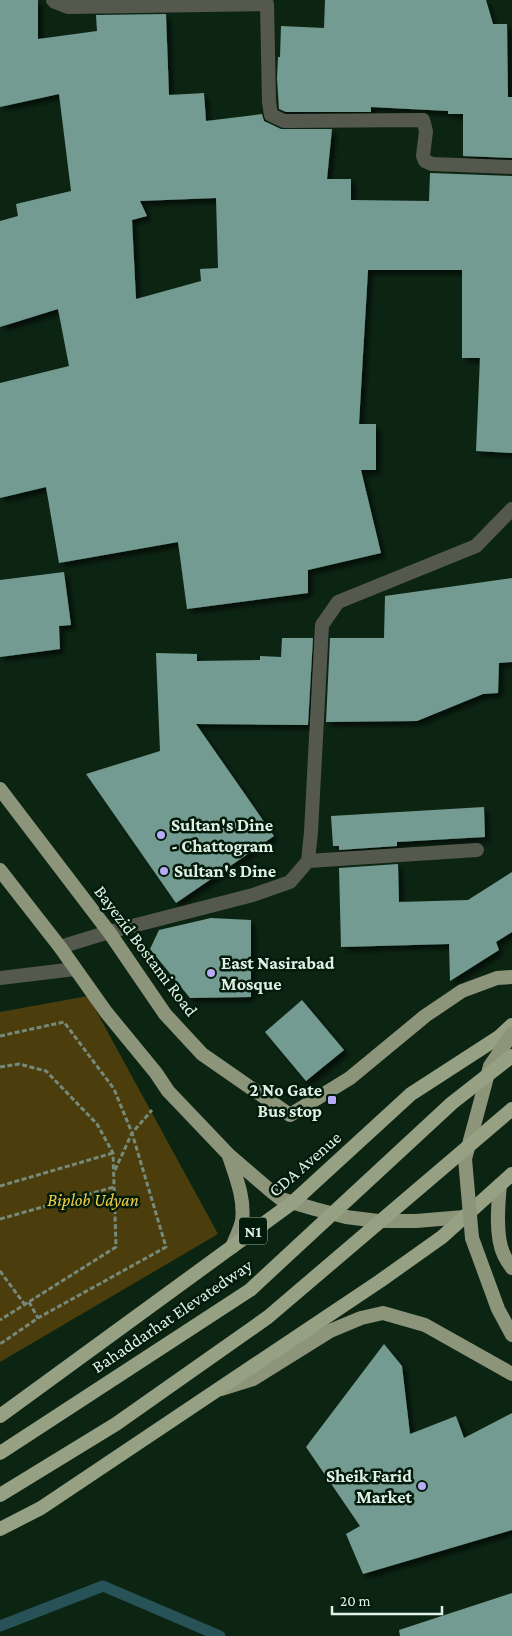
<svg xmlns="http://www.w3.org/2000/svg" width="512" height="1636" viewBox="0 0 512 1636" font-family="'Crimson Pro',serif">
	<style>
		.park { fill: #4b3e0c }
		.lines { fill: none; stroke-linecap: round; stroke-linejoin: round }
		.stream { stroke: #265258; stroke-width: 11 }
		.building { fill: #739b91; fill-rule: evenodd; filter: url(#shadow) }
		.path { stroke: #768a7b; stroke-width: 3; stroke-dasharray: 5 2.5; stroke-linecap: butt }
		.minor { stroke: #55594d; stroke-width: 14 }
		.primary { stroke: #8c947a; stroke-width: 14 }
		.trunk { stroke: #96a083; stroke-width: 14 }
		.primary-bridge { stroke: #8c947a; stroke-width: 14 }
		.trunk-bridge { stroke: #96a083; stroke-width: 14 }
		.poi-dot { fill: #b7abf8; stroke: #031b0a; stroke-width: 2 }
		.labels { text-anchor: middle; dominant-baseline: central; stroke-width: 5; stroke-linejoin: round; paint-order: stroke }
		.shield { fill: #031b0a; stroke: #9fb1a3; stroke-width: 1 }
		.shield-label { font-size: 16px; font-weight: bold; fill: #e2f1e5 }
		.poi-label { font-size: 18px; font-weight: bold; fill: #e2f1e5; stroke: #031b0a; text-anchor: start }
		.street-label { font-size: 18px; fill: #e2f1e5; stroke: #031b0a }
		.park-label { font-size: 18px; font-style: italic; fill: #f2d049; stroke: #031b0a }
	</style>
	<defs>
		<filter id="shadow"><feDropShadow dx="4.5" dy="4.5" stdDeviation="2.5" flood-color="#0009"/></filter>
	</defs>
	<rect width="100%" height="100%" fill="#0c2513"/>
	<path class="park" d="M88,996L218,1234L0,1362V1012Z"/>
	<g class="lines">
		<path class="stream" d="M0,1626L103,1586L220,1636"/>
	</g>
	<path class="building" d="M0,0H38V39L97,31L96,15L166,14L169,95L204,93L206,121L262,114L264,121L281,129H332L327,179H351V200L429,201L430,173L512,176V453L476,451L480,358H462V270H368L359,424H376V470H361L381,553L308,570V593L187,609L178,542L59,563L46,487L0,498V383L69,366L58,309L0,327V221L18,216L16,204L71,191L59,94L0,107ZM216,198L218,268L200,269L201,281L136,299L132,220L147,216L140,201Z
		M325,0H486L493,24H507L508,97H512V158L463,156V114H448V111L371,107V112H286L279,109L277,78L278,57H280L281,26L324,28Z
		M64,572L71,625L59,626L60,649L0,657V580Z
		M512,578V662L499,663L498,693L483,694L417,721L326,722L330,638H384L385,596Z
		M282,638H313L308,725L196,724L274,836L176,903L86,774L160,751L156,653L197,654V661L260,660V656L281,657Z
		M484,807L485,837L397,842V846L339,850V846H333L331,816Z
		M398,864L399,902L468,900L512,872V932L496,942L499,950L450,981L449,944L341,947L339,868Z
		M211,918L251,920V997L190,998L150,949L159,930Z
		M302,1000L344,1050L306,1081L265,1032Z
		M384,1344L402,1366L410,1434L456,1416L464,1438L512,1413V1530L363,1574L346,1534L360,1526L306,1447Z
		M512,1593V1636H400L399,1630Z"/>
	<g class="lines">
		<path class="path" d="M0,1036L64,1022L114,1089L132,1133L166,1247L38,1318L0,1344
			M0,1067L19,1064L46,1071L97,1124L113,1153L116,1247L0,1320
			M115,1170L132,1133L152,1110
			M0,1186L113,1153
			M0,1219L114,1187
			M0,1271L25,1305
			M29,1302L38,1318"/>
		<path class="minor" d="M53,0L55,2L68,7L267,4L269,102L271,115L284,121L423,120L426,131L423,156L425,161L432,164L512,167
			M308,861L477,850
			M60,947L109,932L253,895L290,882L308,861L311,832L322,625L338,602L476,546L512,509
			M0,978L75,969"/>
		<path class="primary" d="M0,789L109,932L165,1014L202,1054L290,1115L350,1078L425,1016L462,991L497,978L512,977
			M0,870L60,947L106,1012L156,1073L168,1091L229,1155L272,1192L281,1199L315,1209L346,1217L378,1221H416L464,1217
			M229,1156C236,1177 245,1199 242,1221C240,1230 235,1239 232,1247
			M500,1185C498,1204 495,1237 504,1255C506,1259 509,1264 512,1268
			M472,1238L498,1309L512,1335
			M221,1389L253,1379L330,1331L361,1318L383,1313L425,1325L512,1374"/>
		<path class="trunk" d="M0,1416L292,1203L411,1094L499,1037L512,1025
			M0,1529L41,1508L380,1281L442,1237L512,1174"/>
		<path class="primary-bridge" d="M472,1238L465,1159L490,1066L512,1034"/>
		<path class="trunk-bridge" d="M0,1453L250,1290L452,1103L512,1056
			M0,1495L116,1424L268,1317L512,1109"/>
	</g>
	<g class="poi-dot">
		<circle cx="161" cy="835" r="5"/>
		<circle cx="164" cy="871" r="5"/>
		<circle cx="211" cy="973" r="5"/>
		<rect x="327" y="1095" width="10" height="10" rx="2.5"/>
		<circle cx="422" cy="1486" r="5"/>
	</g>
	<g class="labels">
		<rect class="shield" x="239" y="1217.5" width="28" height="27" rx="4"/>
		<g class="shield-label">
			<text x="253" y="1231">N1</text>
		</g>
		<g class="poi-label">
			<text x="171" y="825">Sultan's Dine<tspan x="171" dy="21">- Chattogram</tspan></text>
			<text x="174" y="871">Sultan's Dine</text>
			<text x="221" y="963">East Nasirabad<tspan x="221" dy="21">Mosque</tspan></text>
			<text x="322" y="1090" text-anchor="end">2 No Gate<tspan x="322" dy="21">Bus stop</tspan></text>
			<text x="412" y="1476" text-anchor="end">Sheik Farid<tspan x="412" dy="21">Market</tspan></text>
		</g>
		<g class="street-label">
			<text transform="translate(146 951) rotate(53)">Bayezid Bostami Road</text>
			<text transform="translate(305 1164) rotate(-41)">CDA Avenue</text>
			<text transform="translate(172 1316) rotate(-34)">Bahaddarhat Elevatedway</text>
		</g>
		<g class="park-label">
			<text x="93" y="1200">Biplob Udyan</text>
		</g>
	</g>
	<path d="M332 1606v8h110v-8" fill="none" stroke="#e2f1e5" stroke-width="2.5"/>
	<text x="340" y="1606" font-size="15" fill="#e2f1e5" stroke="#031b0a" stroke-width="4" paint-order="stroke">20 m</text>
</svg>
